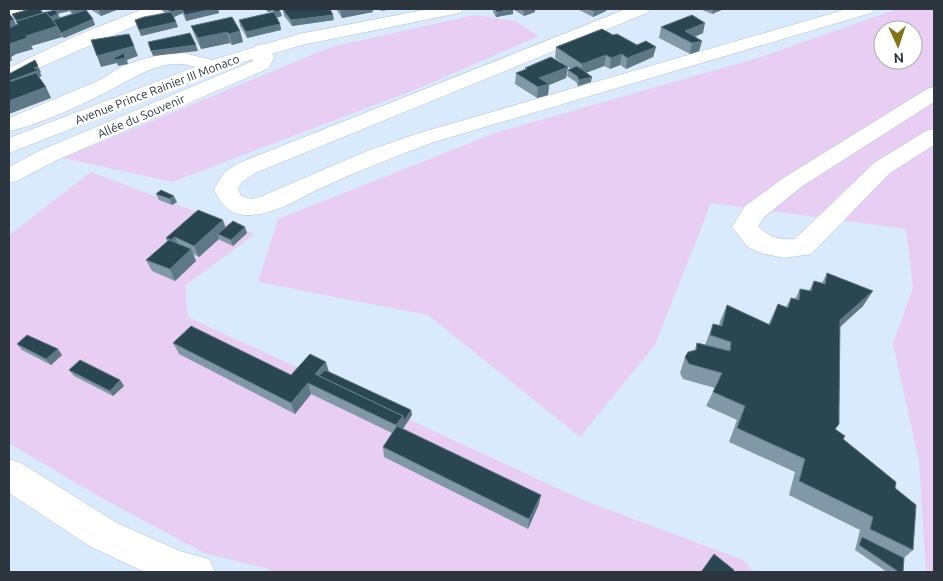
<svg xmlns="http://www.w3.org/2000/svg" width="943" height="581" viewBox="0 0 943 581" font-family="Ubuntu,sans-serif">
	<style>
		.green { fill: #e7cef2; fill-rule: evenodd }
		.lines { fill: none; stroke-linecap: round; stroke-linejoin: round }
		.minor-casing { stroke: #aec1d8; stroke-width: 1 }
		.major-casing { stroke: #aec1d8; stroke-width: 1 }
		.minor { fill: #fff; fill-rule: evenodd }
		.major { fill: #fff; fill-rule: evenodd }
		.wall { fill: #8298a7; fill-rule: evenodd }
		.shaded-wall { fill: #5f7885 }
		.building { fill: #2a4751; stroke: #5f7885 }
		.labels { text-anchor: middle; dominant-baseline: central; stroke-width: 5; stroke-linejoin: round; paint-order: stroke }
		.far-street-label { font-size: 12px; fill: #2d353e; stroke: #fff }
	</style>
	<rect width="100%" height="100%" fill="#daeafd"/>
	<path class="green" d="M897,9H934V572H926L919,461L893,344L913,287L906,229L711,203L655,345L580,437L428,315L258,282L278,219L498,132L761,57ZM883,30H913V60H883Z
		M475,15L515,21L539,36L417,89L172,182L63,158L331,47Z
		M91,172L255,234L185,286L188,317L585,501L743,560L754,572H273L265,568L204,553L100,497L9,443V235Z"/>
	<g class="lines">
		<defs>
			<path id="minor" d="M626,9H650L647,13L255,173L242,182L238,189L241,196L251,199L260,197L367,151L419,133L847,9H874L871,13L434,142C396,156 358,171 321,188C299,198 276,214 251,215C231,216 221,206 214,189L225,172L239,163Z
				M262,44L269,46L274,57L269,68L55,161L17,181L9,183V167L39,151L253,61L252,50L255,46Z
				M934,87V102L801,187L763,218L758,226C770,238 779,240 795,239L874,163L926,131L934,129V145L890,173L811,254L784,258L761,253L748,247L732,227L745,206L785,177L927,89Z
				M9,459L21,463L117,523L180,551L209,559L215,572H145L91,547L9,493Z"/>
			<path id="major" d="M9,9H30L27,13L9,17Z
				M143,9H167L164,13L9,81V68L73,37Z
				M429,9H463L460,13L454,14L302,45L240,63L9,153V138L195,67C165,56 138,76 112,89C84,104 39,125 9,131V118L98,81L123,66L140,60L165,54L184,53L212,60L299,34Z"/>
		</defs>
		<use href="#minor" class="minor-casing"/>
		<use href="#major" class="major-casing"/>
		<use href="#minor" class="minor"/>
		<use href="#major" class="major"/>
	</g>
	<path class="wall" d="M51,9H85L95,25L64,38L62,37L31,46L33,49L16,54L11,57L12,60L9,62L16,25L17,24L12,14L43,13L52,11ZM69,11L72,14L60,18L58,14Z
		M90,9H119L101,16Z
		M162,9H218L219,13L186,21L182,12L183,13L174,17L178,27L141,36L135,20L166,13L163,12Z
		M265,9H279L280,11L282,16L276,17L280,24L281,30L247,38L240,26L239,20L273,12L272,11L268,12Z
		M336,9H373V12L342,18Z
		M493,9H513V14L496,17L493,12Z
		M514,9H535V12L524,16L514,10Z
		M577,9H607L606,11L593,17Z
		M700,9H724L712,14Z
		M283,10L334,20L292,26L284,16Z
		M191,26L240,31L243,42L232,45L230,43L201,49L195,37Z
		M661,27L703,33L695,37L702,41L699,51L690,54L659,38Z
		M613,35L637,45L656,47L653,57L626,69L620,65L610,69L604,66L586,73L591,82L578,86L576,82L567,76L568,70L571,69L555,58L556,47Z
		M568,67L566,78L549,85L548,95L537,98L515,84L516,73L525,69V68Z
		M156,194L177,202L172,205L159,200Z
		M225,228L247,233L233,246L220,240L219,239L199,257L193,254L196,261L175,281L152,271L146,260L167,242L166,238Z
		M827,273L863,306L840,327L839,424L835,429L843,439L895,488L913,550L904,558L903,572H887L855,550L860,530L789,495L795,472L729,442L737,420L706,406L715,388L683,379L680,373L685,357L695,350L697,343L705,345L713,324L719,326L720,321L727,305L768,325L778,304L786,307L791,298L795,299L800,289L809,291L814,281L822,283Z
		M173,343L291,375L328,372L411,410L412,415L403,429L539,504L528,529L384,457L383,447L392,433L311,394L295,414L179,354Z
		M17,344L62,355L51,365L22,350Z
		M69,370L120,380L124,386L113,396L74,376Z"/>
	<path class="shaded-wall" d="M53,9H68L69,11L55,14Z
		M77,9H85L87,12L74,16L71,10Z
		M103,9H119L101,16L99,10Z
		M179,9H181L183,13L174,17L172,12Z
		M213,9H218L219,13L186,21L185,15Z
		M267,9H272V11L268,12Z
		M340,9H373V12L342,18Z
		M381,9H393L381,11Z
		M513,9V14L496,17L497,12Z
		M530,9H535V12L524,16V11Z
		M600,9H607L606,11L593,17L594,11Z
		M713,9H724L712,14Z
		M280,11L282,16L276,18L275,12Z
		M58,14L61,20L49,23L46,18Z
		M333,15L334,20L292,26L291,20Z
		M93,19L95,25L64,38L61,33Z
		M14,20L17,26L9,28V21Z
		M176,22L178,27L141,36L139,30Z
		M705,23L703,33L686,40L685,31Z
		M280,24L281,30L247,38L246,32Z
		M57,26L62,37L31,46L33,49L16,54L11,57L12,60L9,62V44L26,36Z
		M240,31L243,42L232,45L229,34Z
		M227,32L230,43L201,49L198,38Z
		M702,41L699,51L690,54L692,43Z
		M196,45L198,51L153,56L151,51Z
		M134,46L138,56L127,60L128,64L118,66L117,63L101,67L97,56Z
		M656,47L653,57L626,69L627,58Z
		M622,54L620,65L610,69L611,58Z
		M606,55L604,66L580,75L582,64Z
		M38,66L41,72L40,73L42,76L13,87L9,81Z
		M568,67L566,78L549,85L548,95L537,98L539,78Z
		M592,77L591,82L578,86L579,80Z
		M46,87L51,98L9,114V101Z
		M174,196L177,202L172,205L170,199Z
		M223,220L227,232L218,234L219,239L199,257L194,246Z
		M245,227L247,233L233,246L231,240Z
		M175,237L180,249L171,240Z
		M191,249L196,261L175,281L170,269Z
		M873,291L863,306L830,336L840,320Z
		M58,349L62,355L51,365L46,359Z
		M326,362L329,372L321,381L315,374Z
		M120,380L124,386L113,396L110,391Z
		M308,383L311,394L295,414L291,403Z
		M411,410L412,415L398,436L396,425L403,416Z
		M541,495L539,504L528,529L529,519Z"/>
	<path class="building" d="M30,9H40L43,13L55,10L58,14L50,17L46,12L17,21L12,14Z
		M166,9H179L172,12Z
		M182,9H213L185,15Z
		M273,9H279L280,11L275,12Z
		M289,9H330L333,15L291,20L283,10Z
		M494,9H513L497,12Z
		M521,9H530L524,11Z
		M588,9H600L594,11Z
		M86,10L93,19L61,33L57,26L53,20Z
		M46,12L57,26L26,36L27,38L9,44V28L18,24L16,21Z
		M171,12L176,22L139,30L135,20L144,17Z
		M274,12L280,24L246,32L239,20Z
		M9,13L14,20L9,21Z
		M692,15L705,23L685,31L702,41L692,43L661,27Z
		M232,17L240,31L229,34L227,32L198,38L191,26Z
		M602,29L613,35L617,34L637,45L646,41L656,47L627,58L622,54L611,58L606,55L582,64L556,47Z
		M190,33L196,45L151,51L148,42Z
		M129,34L134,46L97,56L91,40Z
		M124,53L125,58L116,60L114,58Z
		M551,57L568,67L539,78L549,84L538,87L516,73L527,69L525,68Z
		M35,60L38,66L34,68L39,70L9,81V74Z
		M577,66L592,77L579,80L577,76L568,70Z
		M36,73L46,87L9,101V82Z
		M161,190L174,196L170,199L156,194Z
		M198,210L223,220L194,246L175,237L171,240L166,238Z
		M233,221L245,227L231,240L218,234Z
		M169,240L191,249L170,269L146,260Z
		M827,273L873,291L840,320L839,409V424L835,429L845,436L843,439L896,482L895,488L916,505L913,550L870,529L873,517L799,481L805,459L737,428L745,406L713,392L722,373L689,364L685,357L688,352L696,350L697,343L730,351L731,342L710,335L713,324L722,326L727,305L770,325L778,304L788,308L791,298L799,300L800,289L811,291L814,281L825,284Z
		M191,326L291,375L310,354L326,362L315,374L403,416L396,425L308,383L291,403L173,343Z
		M27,335L58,349L46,359L17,344Z
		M80,360L120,380L110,391L69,370Z
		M325,370L411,410L404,421L403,416L319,376Z
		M397,426L541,495L529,519L383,447Z
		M862,537L904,558L903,572H899L859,545Z
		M714,554L734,570L733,572H701Z"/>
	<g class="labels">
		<g class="far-street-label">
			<text transform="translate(157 89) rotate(-21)">Avenue Prince Rainier III Monaco</text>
			<text transform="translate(141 116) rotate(-23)">Allée du Souvenir</text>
		</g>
	</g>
	<rect width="943" height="581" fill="none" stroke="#2d353e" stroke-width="20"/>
	<g transform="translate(898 45) rotate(177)"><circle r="24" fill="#ffffff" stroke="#abaeb2"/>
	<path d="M0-4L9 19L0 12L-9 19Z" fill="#827315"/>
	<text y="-8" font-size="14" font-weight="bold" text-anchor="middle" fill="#2d353e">N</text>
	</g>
</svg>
